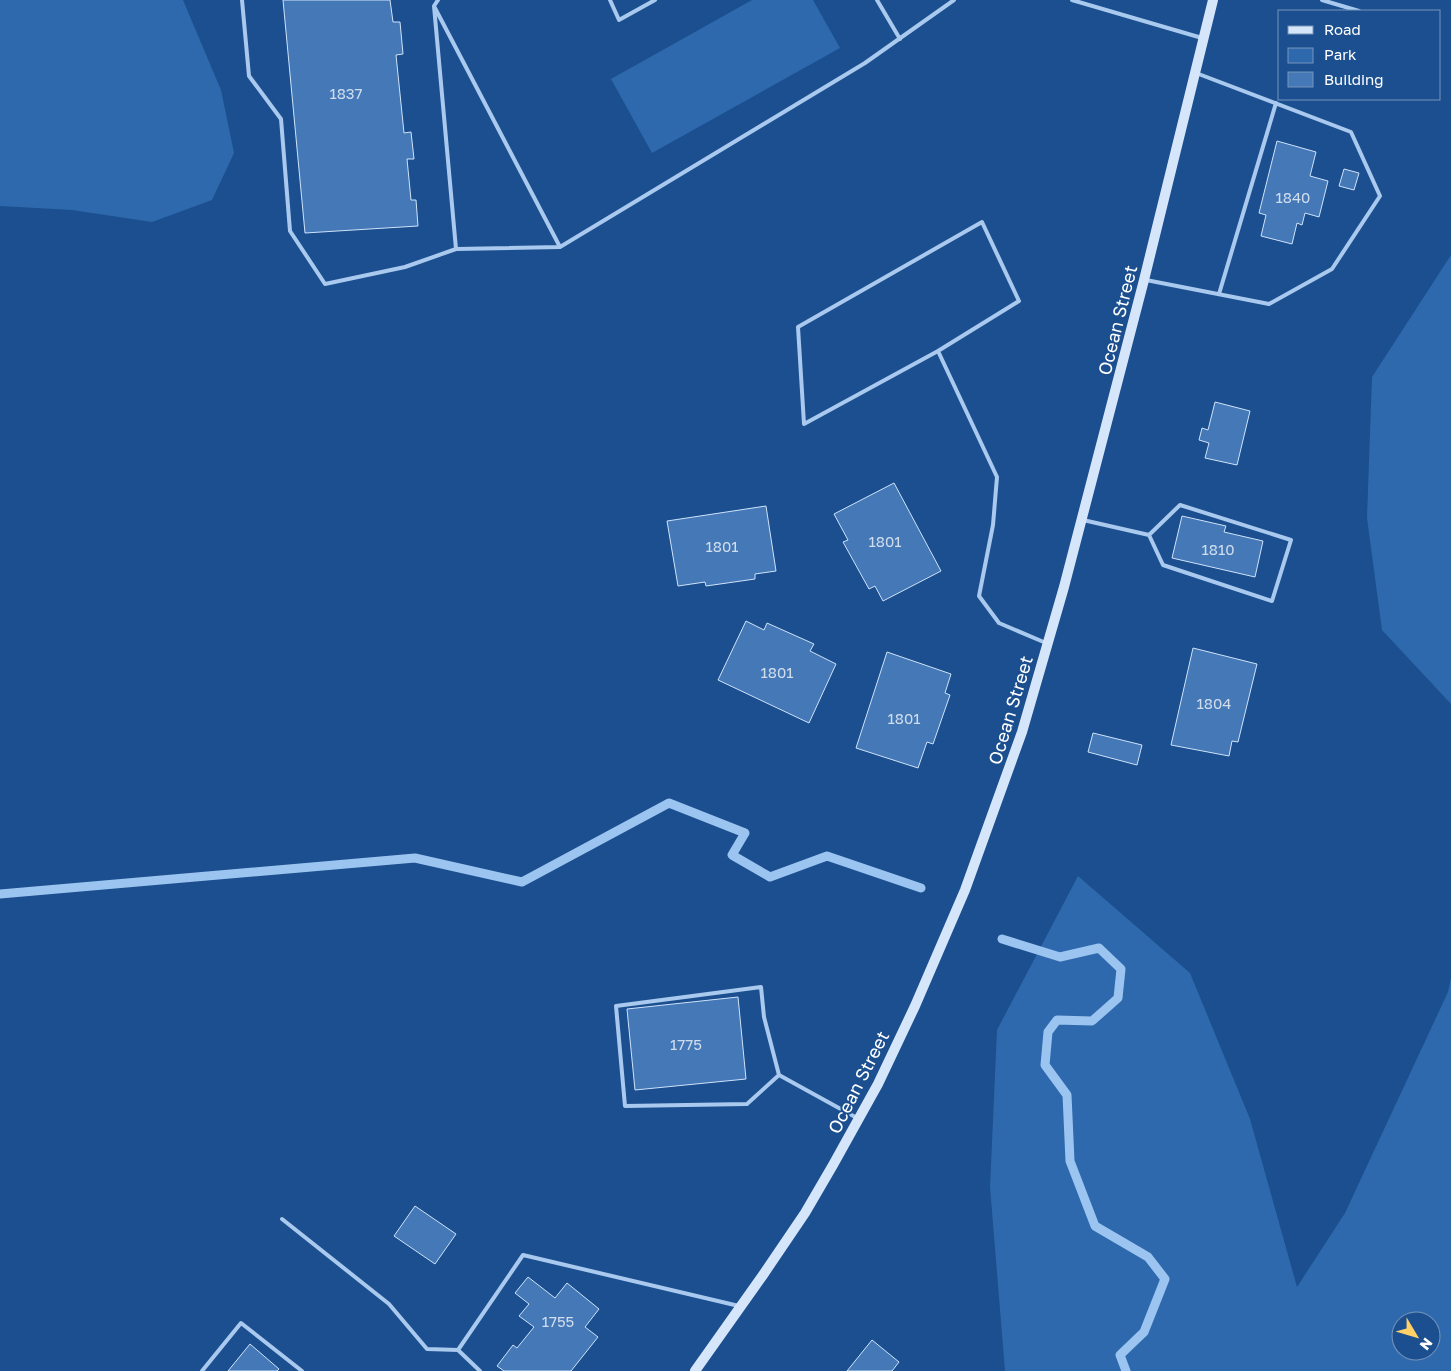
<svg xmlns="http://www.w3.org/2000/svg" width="1451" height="1371" viewBox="0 0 1451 1371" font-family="'Golos Text',sans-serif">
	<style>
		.green { fill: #2e69ad; fill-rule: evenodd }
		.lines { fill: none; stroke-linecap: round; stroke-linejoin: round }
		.stream { stroke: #9cc4f0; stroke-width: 9 }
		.building { fill: #4478b7; stroke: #cfe3fa }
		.lane { stroke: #a9c9ee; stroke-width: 4 }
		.secondary { stroke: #d6e6fa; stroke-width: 10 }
		.labels { text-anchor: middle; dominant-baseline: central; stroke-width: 4; stroke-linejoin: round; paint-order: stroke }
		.number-label { font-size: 15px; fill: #d0dded }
		.street-label { font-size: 18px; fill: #fff; stroke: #1b4f8f }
	</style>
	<rect width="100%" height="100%" fill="#1b4f8f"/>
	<path class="green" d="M0,0H183L221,90L234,153L212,200L152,222L72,210L0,206Z
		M752,0H813L840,48L652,153L611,79Z
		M1451,255V704L1382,630L1367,518L1372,377Z
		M1078,876L1190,973L1250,1119L1297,1287L1345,1213L1448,992L1451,978V1371H1005L990,1187L997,1030ZM1401,1321H1431V1351H1401Z"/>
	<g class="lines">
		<path class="stream" d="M0,894L415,858L522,882L669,803L745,833L732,855L770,877L827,856L921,888
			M1002,939L1060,957L1099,948L1121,969L1118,998L1092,1021L1057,1020L1048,1032L1045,1065L1067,1095L1070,1161L1095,1226L1148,1257L1165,1279L1144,1332L1120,1355L1126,1371"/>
	</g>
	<path class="building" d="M283,0H390L393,22H400L403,54L396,55L404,133L411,132L414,159H407L411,200H416L418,226L305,233Z
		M1277,141L1316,152L1310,176L1328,181L1319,217L1305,213L1302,225L1297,223L1292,244L1261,236L1266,215L1259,213Z
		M1344,169L1359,173L1354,190L1339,186Z
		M1215,402L1250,411L1237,465L1205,458L1209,443L1199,440L1202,428L1208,430Z
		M894,483L941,571L883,601L875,586L869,589L843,542L848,540L834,514Z
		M766,506L776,571L755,574V579L706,586L705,582L678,586L667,521Z
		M1182,516L1226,526L1224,532L1263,541L1255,577L1172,558Z
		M746,621L764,630L767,623L814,644L810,651L836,664L809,723L718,680Z
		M1193,648L1257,664L1238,742L1232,741L1229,756L1171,745Z
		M887,652L951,674L945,693L950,695L933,744L927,742L918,768L856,748Z
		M1093,733L1142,745L1137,765L1088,752Z
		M738,997L746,1079L635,1090L627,1009Z
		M415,1206L456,1234L435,1264L394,1236Z
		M528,1277L555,1298L567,1283L599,1309L585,1327L598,1337L571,1371H504L497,1366L513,1345L517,1348L534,1327L519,1316L529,1304L515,1293Z
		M872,1340L899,1362L892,1371H847Z
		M250,1344L279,1369L277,1371H228Z"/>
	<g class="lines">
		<path class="lane" d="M242,0L249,76L281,119L290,231L325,284L405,267L456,249
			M438,0L434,6L456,249L560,247L865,63L954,0
			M610,0L619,20L655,0
			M877,0L900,39
			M1072,0L1202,38
			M1322,0L1359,11
			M435,8L560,247
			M1146,280L1269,304L1332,269L1380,196L1351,132L1196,73
			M1219,294L1276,103
			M938,351L1019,301L982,222L798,327L804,424L938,351L997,477L993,525L979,596L999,623L1046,643
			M1180,505L1291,540L1272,601L1163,565L1149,535Z
			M1083,520L1149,535
			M779,1075L764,1017L761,987L616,1006L625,1106L747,1104L779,1075L857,1118
			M282,1219L389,1304L427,1349L458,1350
			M202,1371L241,1323L302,1371
			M480,1371L458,1350L523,1255L739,1306"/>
		<path class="secondary" d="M695,1371L763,1275L805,1213L833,1165L878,1084L915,1006L965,890L1022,732L1064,587L1144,280L1213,0"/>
	</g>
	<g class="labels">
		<g class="number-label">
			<text x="346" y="93">1837</text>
			<text x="1293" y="197">1840</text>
			<text x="885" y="541">1801</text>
			<text x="722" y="546">1801</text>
			<text x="1218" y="549">1810</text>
			<text x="777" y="672">1801</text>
			<text x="1214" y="703">1804</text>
			<text x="904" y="718">1801</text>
			<text x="686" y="1044">1775</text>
			<text x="558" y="1321">1755</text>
		</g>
		<g class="street-label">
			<text transform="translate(1117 320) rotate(-76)">Ocean Street</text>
			<text transform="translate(1010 710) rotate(-73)">Ocean Street</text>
			<text transform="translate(858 1082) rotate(-63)">Ocean Street</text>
		</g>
	</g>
	<rect x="1278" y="10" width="162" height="90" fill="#1b4f8f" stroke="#7695bc"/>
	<rect x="1288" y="26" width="25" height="8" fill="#d6e6fa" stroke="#7695bc"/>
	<text x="1324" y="35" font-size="15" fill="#ffffff">Road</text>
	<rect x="1288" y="48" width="25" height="15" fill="#2e69ad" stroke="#7695bc"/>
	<text x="1324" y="60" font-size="15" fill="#ffffff">Park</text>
	<rect x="1288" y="72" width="25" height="15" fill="#4478b7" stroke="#7695bc"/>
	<text x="1324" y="85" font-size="15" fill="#ffffff">Building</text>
	<g transform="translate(1416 1336) rotate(128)"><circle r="24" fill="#1b4f8f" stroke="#7695bc"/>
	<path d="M0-4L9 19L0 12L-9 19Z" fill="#ffd166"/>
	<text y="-8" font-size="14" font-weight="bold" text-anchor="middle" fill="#ffffff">N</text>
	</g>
</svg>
